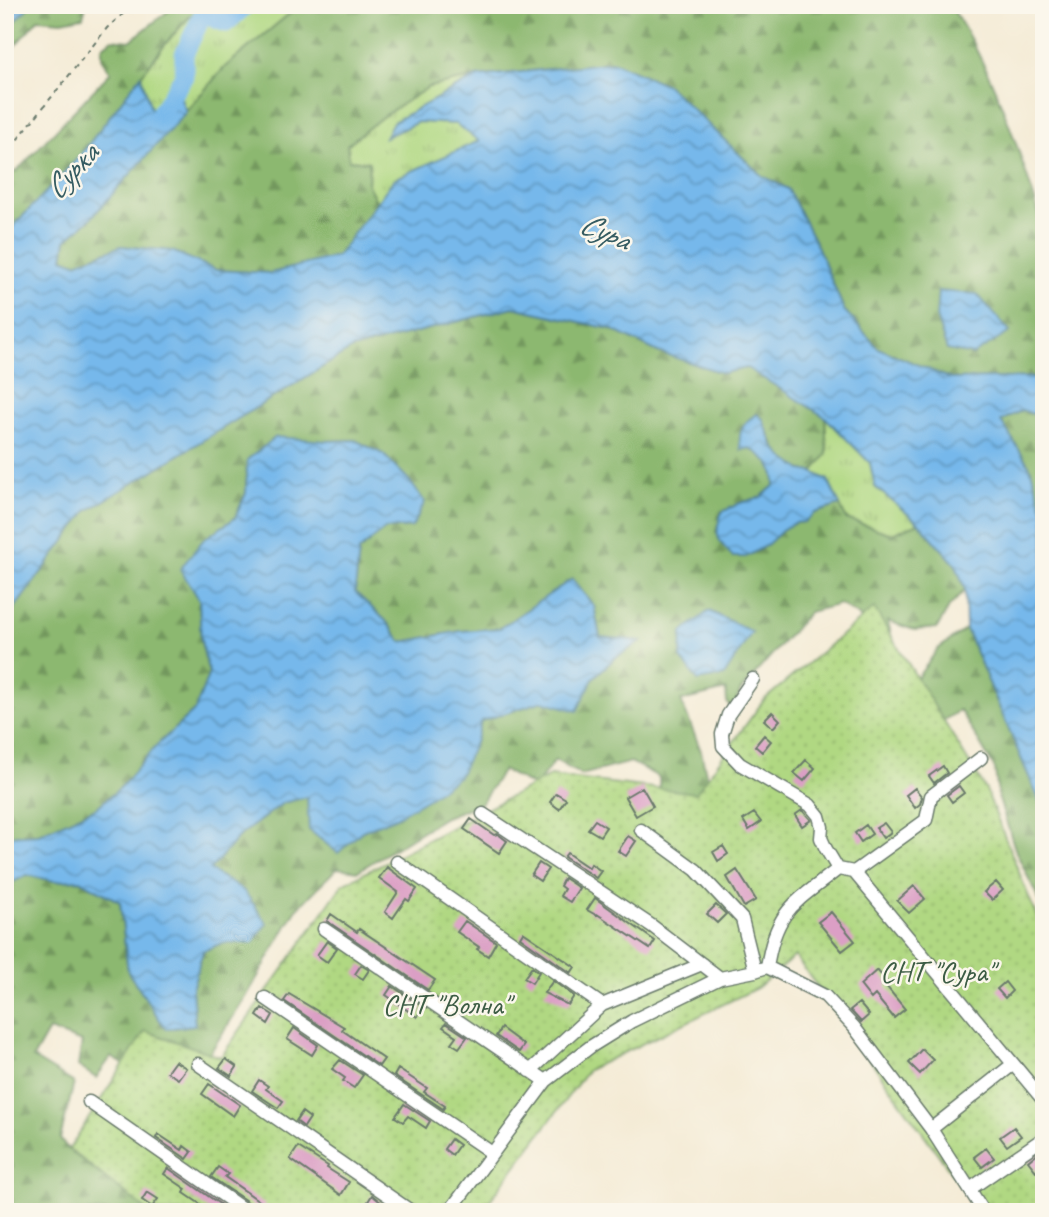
<svg xmlns="http://www.w3.org/2000/svg" width="1049" height="1217" viewBox="0 0 1049 1217" font-family="Caveat,sans-serif">
	<style>
		.grass { fill: url(#grass-tufts); stroke: #688a5b; stroke-width: 2 }
		.forest { fill: url(#forest-firs); stroke: #567a52; stroke-width: 2; fill-rule: evenodd }
		.garden { fill: url(#garden-dots); stroke: #688a5b; stroke-width: 2 }
		.water { fill: url(#water-waves); stroke: #4a7a90; stroke-width: 2 }
		.lines { fill: none; stroke-linecap: round; stroke-linejoin: round }
		.river { stroke: #76b8eb; stroke-width: 19 }
		.building { fill: #db9fc5 }
		.minor-casing { stroke: #6a7a6c; stroke-width: 15 }
		.path { stroke: #6a7a6c; stroke-width: 2; stroke-dasharray: 5 5; stroke-linecap: butt }
		.minor { stroke: #fff; stroke-width: 12 }
		.labels { text-anchor: middle; dominant-baseline: central; stroke-width: 5; stroke-linejoin: round; paint-order: stroke }
		.park-label { font-size: 30px; fill: #3c5c44; stroke: #fbf7ec }
		.water-label { font-size: 32px; font-style: italic; fill: #355c62; stroke: #fbf7ec }
	</style>
	<defs>
		<pattern id="grass-tufts" width="24" height="20" patternUnits="userSpaceOnUse" patternTransform="scale(1.75)"><rect width="24" height="20" fill="#b0d882"/><path d="M3 7l-1-3M5 7V3M7 7l1-3M15 17l-1-3M17 17v-4M19 17l1-3" fill="none" stroke="#97ba71"/></pattern>
		<pattern id="forest-firs" width="22" height="20" patternUnits="userSpaceOnUse" patternTransform="scale(1.75)"><rect width="22" height="20" fill="#8cb870"/><path d="M5 1l3.5 6h-7zM16 11l3.5 6h-7z" fill="#72975d"/></pattern>
		<pattern id="garden-dots" width="8" height="8" patternUnits="userSpaceOnUse" patternTransform="scale(1.75)"><rect width="8" height="8" fill="#b0d882"/><path d="M2 2h.1M6 6h.1" fill="none" stroke="#97ba71" stroke-width="1.8" stroke-linecap="round"/></pattern>
		<pattern id="water-waves" width="16" height="10" patternUnits="userSpaceOnUse" patternTransform="scale(1.75)"><rect width="16" height="10" fill="#76b8eb"/><path d="M0 5q4-4 8 0t8 0" fill="none" stroke="#6097bf"/></pattern>
	</defs>
	<rect width="100%" height="100%" fill="#fbf7ec"/>
	<filter id="ink" filterUnits="userSpaceOnUse"><feTurbulence type="fractalNoise" baseFrequency=".0143" numOctaves="2"/><feDisplacementMap in="SourceGraphic" scale="14" xChannelSelector="R" yChannelSelector="G"/><feConvolveMatrix kernelMatrix="1 2 1 2 8 2 1 2 1" color-interpolation-filters="sRGB"/></filter>
	<filter id="wash" filterUnits="userSpaceOnUse"><feTurbulence type="fractalNoise" baseFrequency=".00686" numOctaves="4" result="noise"/><feDisplacementMap in="SourceGraphic" scale="28" xChannelSelector="R" yChannelSelector="G"/><feGaussianBlur stdDeviation="1.57" result="paint"/><feColorMatrix in="noise" values="0 0 0 0 0 0 0 0 0 0 0 0 0 0 0 0 0 1.4 0 .05"/><feComposite in="paint" operator="in"/></filter>
	<g filter="url(#wash)">
		<rect width="100%" height="100%" fill="#f4ebd5"/>
		<path class="grass" d="M214,5H300L225,67L186,112L179,94L151,110L141,75L166,43L191,15Z
			M476,77L393,122L386,137L418,122L456,124L480,141L394,179L377,203L368,185L369,162L348,160L347,145L382,117L428,87Z
			M825,417L870,463L875,487L919,523L892,534L846,519L828,480L813,472L827,454Z"/>
		<path class="forest" d="M30,5H86L83,17L62,21L38,19L5,57V33Z
			M176,5H214L191,15L166,43L79,157L5,235V176L17,171L111,72L102,60V47L112,39L130,41Z
			M300,5H950C993,70 1017,143 1040,217L1044,222V377L951,379L878,348L844,310L818,248L788,189L762,176L667,85L614,62L476,77L429,87L382,117L347,145L349,160L369,162L368,185L377,203L338,256L271,273L216,270L172,251L121,246L76,263L63,258L66,240L91,218L225,67ZM936,317L973,355L947,350Z
			M513,307L611,329L658,352L723,373L747,367L825,417L827,454L813,472C781,468 773,445 763,419L741,450L750,448C766,459 775,464 775,485L761,497L740,503L722,512L716,532L758,551L786,527L795,523L804,522L815,513L840,505L846,519L892,534L919,523L956,565L965,590L949,607L937,628L914,630L888,621L896,656L870,658L860,617L840,604L809,612L741,690L732,710L727,702L726,690L681,701L701,751L718,827L660,808L659,777L631,762L581,775L555,760L535,787L503,770L481,803L445,817L358,871L337,868L296,910L249,992L208,1056L141,1074L111,1057L96,1078L78,1066L82,1042L49,1030L33,1058L74,1083L60,1139L69,1150L149,1212H5V886L27,875L54,881L80,880L120,902L128,972L166,1029L195,1025L192,989L203,951L222,943H253L244,891L209,870L238,837L283,803L307,796L338,852L362,831L396,817L475,743L481,721L543,701L577,710L594,677L615,658L641,641L600,637L594,606L572,579L500,628L461,631L402,642L385,620L355,592L359,551L385,529L412,527L383,454L355,440L327,441L247,460L246,493L235,518L204,539L199,598L201,641L209,674L195,710L157,745L121,787L96,808L39,834L5,836V621L87,511L352,349ZM709,611L751,632L724,676Z
			M1022,410L1044,418V512L1030,467L1001,421Z
			M966,629L1044,812V910L1016,852L998,796L995,769L960,710L941,722L912,685L938,649Z"/>
		<path class="garden" d="M874,608L986,790L1044,935V1212H980L795,956L757,988L588,1070L481,1212H149L69,1149L145,1031L221,1057L343,884L550,776L696,793L764,700Z"/>
		<path class="water" d="M5,5H30L5,33Z
			M614,62L667,85L762,176L788,189L818,248L844,310L878,348L951,379L1044,377V418L1022,410L1001,421L1030,467L1044,512V812L966,629L965,590L956,565L919,523L875,487L870,463L825,417L747,368L723,373L658,352L611,329L513,307L352,349L87,511L5,621V235L79,157L141,75L151,109L179,93L186,112L91,218L66,240L63,258L76,263L121,246L172,251L216,270L271,273L337,256L394,179L479,141L456,124L418,122L385,137L393,122L476,77Z
			M938,291L977,294L1010,332L973,355L947,350L936,317Z
			M757,414L763,419L773,445L783,457L802,470L813,472L828,480L840,505L815,513L804,522L795,523L786,527L768,544L746,557H733C717,540 713,535 722,512L740,503L761,497L775,485C775,464 766,459 750,448L741,450C737,435 742,422 757,414Z
			M276,437L327,441L355,440L383,454L408,479L425,502L412,527L385,529L359,551L355,592L385,620L402,642L461,631L500,628L572,579L594,606L600,637L642,641L615,658L594,677L577,711L543,701L481,721L475,743L459,776L430,797L396,817L362,831L338,853L309,830L307,797L283,803L238,837L210,870L244,891L267,923L253,943H222L203,951L192,989L195,1025L166,1029L128,972L120,902L80,880L54,881L27,875L5,886V836L39,834L96,808L121,787L157,745L195,710L209,673L201,641L199,599L180,569L204,539L235,518L246,493L247,460Z
			M709,611L752,632L724,676L698,681L681,658L682,632Z"/>
		<g class="lines">
			<path class="river" d="M155,121L184,76V54L203,14L226,23L246,5"/>
		</g>
		<g id="blocks">
			<path class="building" d="M772,712L780,720L773,728L764,720Z
				M764,735L771,741L762,752L755,746Z
				M806,760L815,768L804,781L794,773Z
				M943,766L947,773L934,783L929,776Z
				M959,786L964,793L952,802L947,795Z
				M642,787L653,806L636,816L625,797Z
				M915,788L922,797L920,804L915,808L906,795Z
				M556,793L566,799L559,809L550,802Z
				M802,810L811,820L802,826L795,815Z
				M754,813L761,822L749,830L743,820Z
				M471,819L494,835L498,834L507,841L499,853L464,829Z
				M595,820L606,827L600,836L588,829Z
				M884,823L891,832L883,838L876,828Z
				M866,825L872,834L861,842L855,833Z
				M628,836L636,841L626,856L618,851Z
				M723,846L728,854L718,861L713,852Z
				M567,853L589,868L591,864L601,871L596,878L564,857Z
				M539,863L548,869L540,881L531,875Z
				M387,867L417,889L409,901L406,899L393,918L385,912L398,892L379,878Z
				M737,870L756,900L744,907L727,877Z
				M564,878L579,888L570,902L560,896L564,889L560,886Z
				M996,882L1003,890L992,900L984,892Z
				M914,886L925,899L909,913L897,901Z
				M595,898L655,941L650,949L597,914L596,915L587,910Z
				M716,905L726,914L717,923L707,914Z
				M831,912L855,941L842,951L818,922Z
				M331,914L357,932L359,929L435,980L428,990L327,921Z
				M465,921L496,942L488,956L477,949L479,947L457,932Z
				M523,932L575,967L571,973L520,937Z
				M327,941L337,948L327,962L317,955Z
				M361,965L369,970L363,979L355,974Z
				M532,967L539,972L532,983L524,978Z
				M877,970L889,984L886,986L905,1009L894,1018L875,995L871,999L860,985Z
				M553,981L574,996L568,1005L544,993Z
				M1005,982L1012,991L1005,998L997,989Z
				M392,986L423,1007L417,1017L386,995Z
				M289,994L344,1027L342,1030L384,1059L379,1066L284,1001Z
				M859,1003L869,1015L861,1022L850,1010Z
				M262,1008L273,1015L268,1024L257,1016Z
				M446,1023L467,1037L459,1048L451,1043L456,1036L443,1027Z
				M294,1028L318,1045L312,1055L287,1039Z
				M501,1028L524,1045L519,1052L496,1036Z
				M922,1049L933,1060L920,1074L909,1063Z
				M226,1059L237,1067L231,1076L219,1068Z
				M340,1060L363,1075L354,1088L343,1081L345,1078L332,1069Z
				M175,1061L186,1068L178,1079L167,1072Z
				M398,1069L427,1088L424,1092L445,1106L443,1109L394,1076Z
				M259,1080L268,1086L266,1089L283,1101L278,1108L252,1091Z
				M209,1084L240,1105L233,1116L202,1094Z
				M404,1104L430,1121L426,1128L408,1116L403,1122L395,1117Z
				M302,1112L310,1118L304,1127L296,1121Z
				M1014,1127L1021,1136L1007,1146L1000,1137Z
				M158,1134L182,1150L184,1146L192,1152L187,1159L156,1138Z
				M451,1139L459,1145L452,1155L444,1149Z
				M298,1147L328,1166L327,1168L349,1182L341,1195L290,1159Z
				M986,1148L994,1158L982,1167L974,1157Z
				M1039,1152L1044,1159V1165L1036,1171L1028,1161Z
				M218,1167L228,1174L225,1177L265,1205L260,1212H256L252,1205L211,1177Z
				M168,1168L231,1212H212L184,1193L186,1189L164,1174Z
				M147,1192L158,1199L152,1207L142,1200Z
				M372,1195L383,1204L394,1212H368L364,1208Z"/>
		</g>
	</g>
	<g filter="url(#ink)">
		<use href="#blocks" fill-opacity="0" stroke="#6a7a6c" stroke-width="2"/>
		<g class="lines">
			<defs>
				<path id="minor" d="M753,679L728,715L722,734L723,746L740,764L810,805L819,816L822,827L821,838L826,849L838,869L854,872L1044,1101
					M483,814L652,926L720,978
					M641,830L696,870L742,919L755,971
					M397,862L602,1005L702,964
					M854,872L926,820L931,796L981,758
					M324,929L546,1081
					M767,967C776,909 795,903 838,869
					M265,998L492,1153
					M198,1064L412,1212
					M530,1071L602,1005
					M89,1102L247,1212
					M931,1129L1012,1065
					M970,1189L1044,1138
					M449,1212L546,1081L590,1047L632,1021L720,978L755,971L767,967L825,996L854,1027L931,1129L984,1212"/>
			</defs>
			<use href="#minor" class="minor-casing"/>
			<path class="path" d="M5,155L107,28L133,5"/>
			<use href="#minor" class="minor"/>
		</g>
	</g>
	<g class="labels">
		<g class="park-label">
			<text x="937" y="971">СНТ "Сура"</text>
			<text x="446" y="1004">СНТ "Волна"</text>
		</g>
		<g class="water-label">
			<text transform="translate(71 171) rotate(-47)">Сурка</text>
			<text transform="translate(605 231) rotate(23)">Сура</text>
		</g>
	</g>
	<rect width="1049" height="1217" fill="none" stroke="#fbf7ec" stroke-width="28"/>
</svg>
